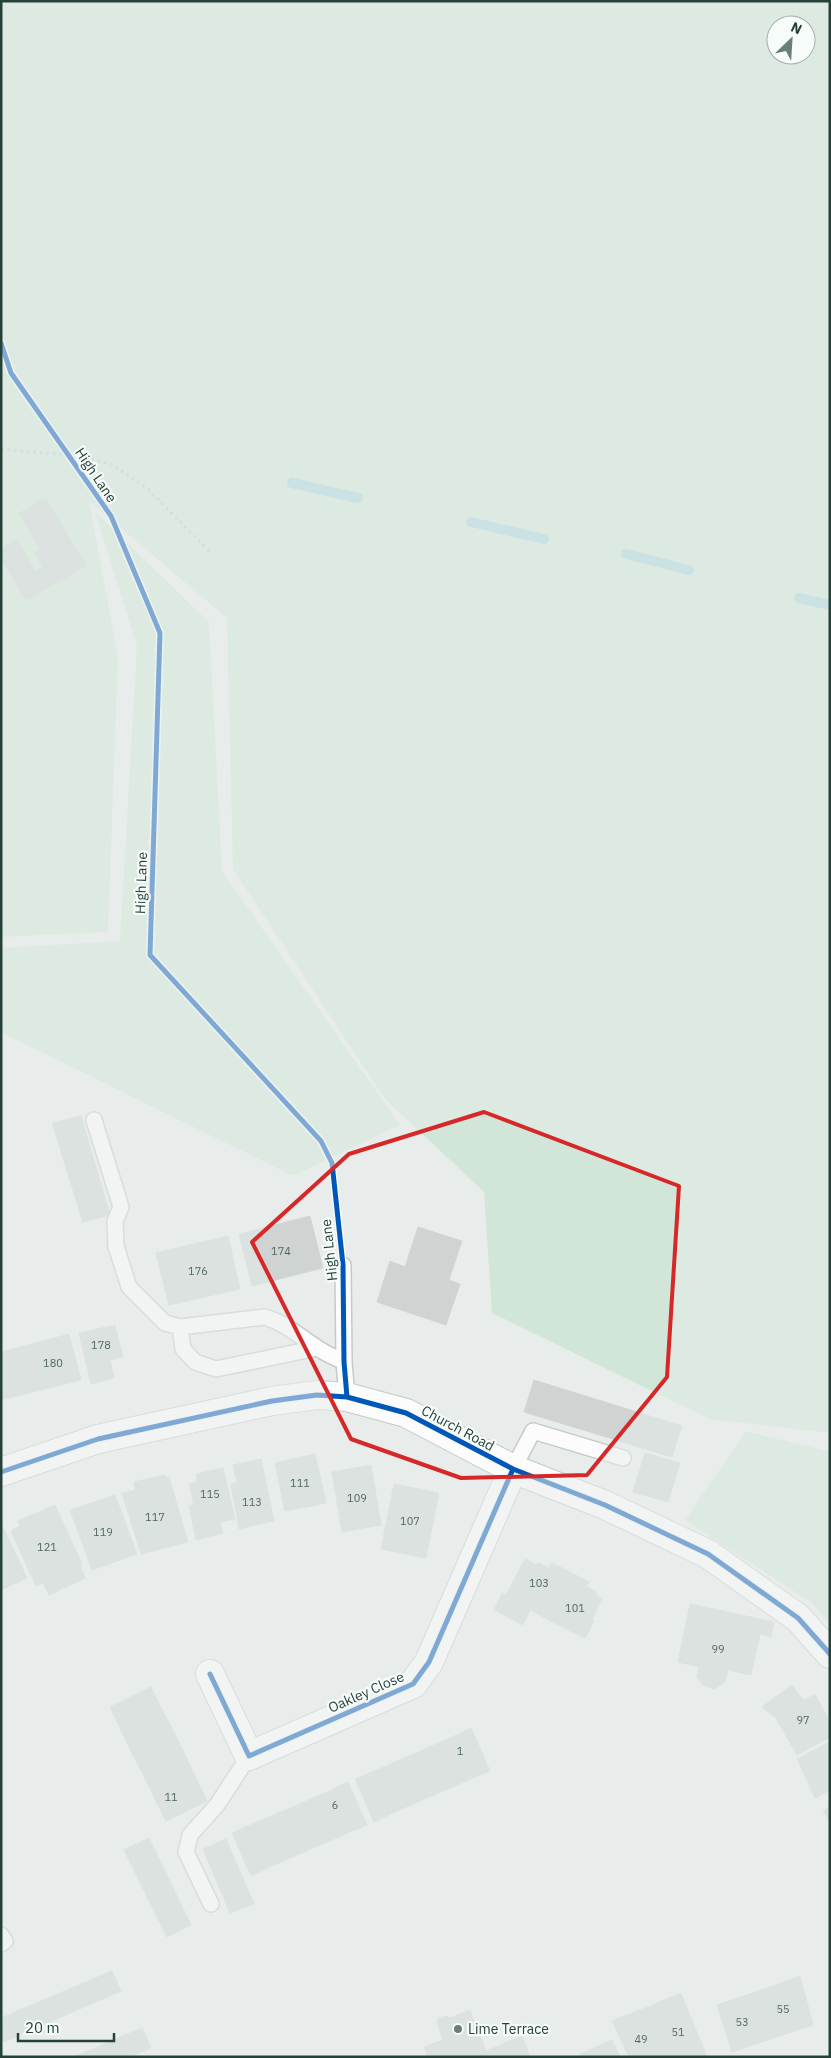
<svg xmlns="http://www.w3.org/2000/svg" width="831" height="2058" viewBox="0 0 831 2058" font-family="'IBM Plex Sans',sans-serif">
	<style>
		.green { fill: #d1e6d8; fill-rule: evenodd }
		.lines { fill: none; stroke-linecap: round; stroke-linejoin: round }
		.stream { stroke: #a9d4db; stroke-width: 10 }
		.building { fill: #cfd4d2; stroke: #d1d6d4 }
		.service-casing { stroke: #c5cac8; stroke-width: 18 }
		.minor-casing { stroke: #c5cac8; stroke-width: 30 }
		.path { stroke: #c3ccca; stroke-width: 3; stroke-dasharray: 2.5 4; stroke-linecap: butt }
		.service { stroke: #fcfcfc; stroke-width: 15 }
		.minor { stroke: #fcfcfc; stroke-width: 28 }
		.cycleway-casing { stroke: #f7fbf9; stroke-width: 8 }
		.cycleway { stroke: #0057b8; stroke-width: 5 }
		.marked { fill: none; stroke: #d62828; stroke-width: 4; stroke-linejoin: round }
		.poi-dot { fill: #697e78; stroke: #f7fbf9; stroke-width: 2 }
		.labels { text-anchor: middle; dominant-baseline: central; stroke-width: 4.5; stroke-linejoin: round; paint-order: stroke }
		.number-label { font-size: 11px; fill: #506761 }
		.street-label { font-size: 14px; fill: #24423a; stroke: #f7fbf9 }
		.poi-label { font-size: 14px; fill: #24423a; stroke: #f7fbf9; text-anchor: start }
	</style>
	<rect width="100%" height="100%" fill="#e8edeb"/>
	<path class="green" d="M1,1H830V1433L709,1419L492,1313L484,1192L385,1099L233,869L227,618L89,501L118,657L108,932L1,937ZM776,25H806V55H776Z
		M95,512L209,622L222,871L400,1125L293,1176L5,1034H1V948L120,941L137,646Z
		M746,1431L823,1450L830,1449V1624L812,1603L685,1520Z"/>
	<g class="lines">
		<path class="stream" d="M292,483L358,498
			M471,522L544,539
			M626,554L689,570
			M799,598L830,605"/>
	</g>
	<path class="building" d="M46,498L86,566L26,600L1,559V549L17,539L35,571L43,567L35,552L40,549L19,513Z
		M81,1116L110,1215L83,1222L52,1123Z
		M310,1216L323,1268L252,1286L239,1234Z
		M418,1227L462,1241L449,1280L460,1284L446,1325L377,1302L390,1261L405,1267Z
		M228,1236L240,1289L169,1305L156,1253Z
		M115,1325L123,1357L110,1360L114,1378L91,1384L79,1333Z
		M69,1334L81,1380L37,1391L25,1346Z
		M25,1346L37,1391L1,1400V1352Z
		M534,1380L682,1426L672,1457L524,1412Z
		M645,1453L680,1463L668,1502L633,1492Z
		M315,1454L326,1503L285,1511L275,1463Z
		M261,1459L274,1521L239,1529L231,1484L237,1483L233,1465Z
		M371,1465L381,1525L342,1532L332,1472Z
		M223,1468L235,1519L220,1522L223,1533L196,1540L189,1505L194,1506L189,1484L198,1482L196,1474Z
		M165,1475V1478L169,1477L188,1542L141,1554L122,1493L135,1490L134,1482Z
		M394,1484L439,1493L426,1558L381,1549Z
		M115,1495L137,1554L92,1570L70,1510Z
		M55,1505L82,1564L80,1565L85,1578L49,1595L43,1583L36,1586L11,1531L20,1526L18,1521Z
		M1,1523L27,1578L1,1590Z
		M525,1559L536,1565L539,1563L549,1568L552,1563L570,1572L547,1619L530,1610L523,1625L494,1610L502,1593L506,1595Z
		M570,1572L589,1582L586,1586L596,1592V1595L602,1598L592,1620L594,1621L587,1635L584,1638L547,1619Z
		M690,1604L774,1622L771,1637L760,1634L751,1675L728,1670L725,1682L714,1689L703,1685L697,1677L699,1667L678,1662Z
		M792,1685L803,1700L815,1695L830,1721V1737L797,1755L776,1718L762,1707Z
		M151,1687L162,1710L121,1730L110,1707Z
		M162,1710L174,1732L132,1753L121,1730Z
		M471,1728L490,1771L466,1781L448,1739Z
		M174,1732L185,1755L144,1776L132,1753Z
		M448,1739L466,1781L443,1791L425,1749Z
		M830,1742V1790L815,1798L797,1759Z
		M425,1749L443,1791L420,1801L402,1759Z
		M185,1755L196,1778L155,1799L144,1776Z
		M402,1759L420,1801L397,1811L379,1769Z
		M379,1769L397,1811L374,1822L355,1779Z
		M196,1778L207,1801L166,1821L155,1799Z
		M348,1782L367,1825L343,1835L325,1793Z
		M325,1793L343,1835L320,1845L302,1803Z
		M302,1803L320,1845L297,1855L278,1813Z
		M830,1807V1823L823,1810Z
		M278,1813L297,1855L274,1865L255,1823Z
		M255,1823L274,1865L251,1876L232,1833Z
		M149,1838L191,1925L167,1937L124,1850Z
		M226,1839L254,1904L230,1913L203,1849Z
		M112,1971L121,1991L1,2043V2018Z
		M800,1976L813,2025L768,2040L753,1993Z
		M681,1993L707,2057H669L648,2007Z
		M753,1993L768,2040L732,2052L717,2005Z
		M648,2007L669,2057H629L612,2021Z
		M470,2010L486,2051L522,2036L530,2057H428L424,2047L443,2040L437,2022L439,2018L446,2016L450,2018Z
		M142,2028L151,2048L130,2057H74Z
		M612,2040L620,2057H581L580,2054Z"/>
	<g class="lines">
		<defs>
			<path id="service" d="M94,1120L121,1207L115,1221L116,1246L129,1287L165,1323L180,1327L265,1317C285,1323 299,1336 316,1347C324,1353 334,1357 344,1362
				M343,1265L344,1362L347,1397
				M180,1327L183,1349L195,1362L216,1369L317,1348
				M513,1469L533,1431L623,1458
				M211,1904L186,1852L190,1835L217,1805L249,1756
				M1,1935L5,1941L1,1944"/>
			<path id="minor" d="M1,1472L98,1439L272,1401L317,1395L347,1397L406,1413L513,1469L605,1505L708,1554L798,1618L830,1654
				M210,1674L249,1756L413,1684L429,1662L513,1469"/>
		</defs>
		<use href="#service" class="service-casing"/>
		<use href="#minor" class="minor-casing"/>
		<path class="path" d="M1,449L69,455L112,464L148,489L210,552"/>
		<use href="#service" class="service"/>
		<use href="#minor" class="minor"/>
		<defs>
			<path id="cycleway" d="M1,343L11,373L111,516L160,633L150,955L321,1141L332,1163L343,1265L344,1362L347,1397
				M1,1472L98,1439L272,1401L317,1395L347,1397L406,1413L513,1469L605,1505L708,1554L798,1618L830,1654
				M210,1674L249,1756L413,1684L429,1662L513,1469"/>
		</defs>
		<use href="#cycleway" class="cycleway-casing"/>
		<use href="#cycleway" class="cycleway"/>
	</g>
	<path d="M0 0H831V2058H0ZM484,1112L679,1186L667,1377L587,1475L461,1478L351,1439L252,1242L349,1154Z" fill="#e8edeb" fill-opacity=".55" fill-rule="evenodd"/>
	<path class="marked" d="M484,1112L679,1186L667,1377L587,1475L461,1478L351,1439L252,1242L349,1154Z"/>
	<circle class="poi-dot" cx="458" cy="2029" r="5"/>
	<g class="labels">
		<g class="number-label">
			<text x="281" y="1251">174</text>
			<text x="198" y="1271">176</text>
			<text x="101" y="1345">178</text>
			<text x="53" y="1363">180</text>
			<text x="300" y="1483">111</text>
			<text x="210" y="1494">115</text>
			<text x="357" y="1498">109</text>
			<text x="252" y="1502">113</text>
			<text x="155" y="1517">117</text>
			<text x="410" y="1521">107</text>
			<text x="103" y="1532">119</text>
			<text x="47" y="1547">121</text>
			<text x="539" y="1583">103</text>
			<text x="575" y="1608">101</text>
			<text x="718" y="1649">99</text>
			<text x="803" y="1720">97</text>
			<text x="460" y="1751">1</text>
			<text x="171" y="1797">11</text>
			<text x="335" y="1805">6</text>
			<text x="783" y="2009">55</text>
			<text x="742" y="2022">53</text>
			<text x="678" y="2032">51</text>
			<text x="641" y="2039">49</text>
		</g>
		<g class="street-label">
			<text transform="translate(96 475) rotate(56)">High Lane</text>
			<text transform="translate(141 883) rotate(-88)">High Lane</text>
			<text transform="translate(329 1250) rotate(-96)">High Lane</text>
			<text transform="translate(458 1428) rotate(28)">Church Road</text>
			<text transform="translate(366 1692) rotate(-24)">Oakley Close</text>
		</g>
		<g class="poi-label">
			<text x="468" y="2029">Lime Terrace</text>
		</g>
	</g>
	<rect width="831" height="2058" fill="none" stroke="#24423a" stroke-width="5"/>
	<g transform="translate(791 40) rotate(25)"><circle r="24" fill="#f7fbf9" stroke="#a3b1ad"/>
	<path d="M0-4L9 19L0 12L-9 19Z" fill="#697e78"/>
	<text y="-8" font-size="14" font-weight="bold" text-anchor="middle" fill="#24423a">N</text>
	</g>
	<path d="M18 2033v8h96v-8" fill="none" stroke="#24423a" stroke-width="2.5"/>
	<text x="25" y="2033" font-size="15" fill="#24423a" stroke="#f7fbf9" stroke-width="4" paint-order="stroke">20 m</text>
</svg>
